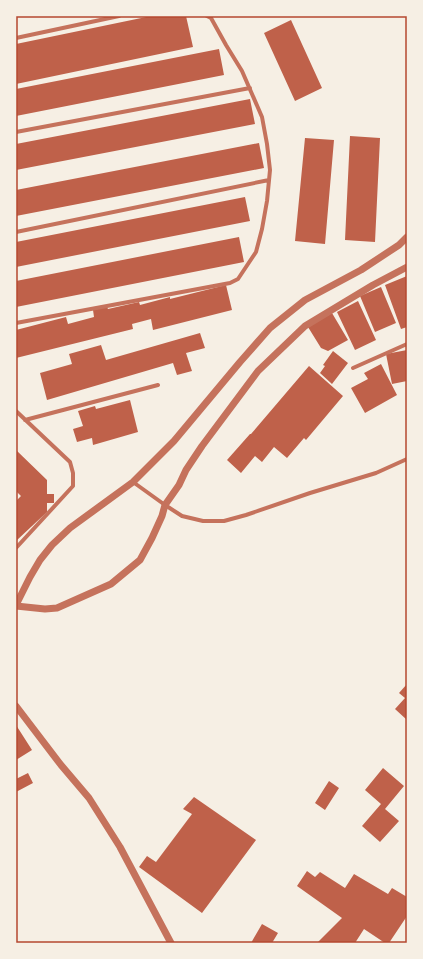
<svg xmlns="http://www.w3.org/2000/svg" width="423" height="959" viewBox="0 0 423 959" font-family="'IBM Plex Sans',sans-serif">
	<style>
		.building { fill: #bf614a }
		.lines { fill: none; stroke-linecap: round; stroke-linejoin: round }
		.minor { stroke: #c5725c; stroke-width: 4 }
		.tertiary { stroke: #c5725c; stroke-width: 7 }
		.neatline { fill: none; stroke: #b5482f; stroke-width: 1.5 }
	</style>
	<rect width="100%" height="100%" fill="#f6efe4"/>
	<path class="building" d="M151,16H186L193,47L16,84V44Z
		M291,20L322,88L295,101L264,33Z
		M219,49L224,75L16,116V89Z
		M250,99L255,124L16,170V144Z
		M350,136L380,138L375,242L345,240Z
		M305,138L334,140L325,244L295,241Z
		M259,143L264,168L16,216V190Z
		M245,197L250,221L16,267V242Z
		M239,237L244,262L16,307V281Z
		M407,276V327L401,329L385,285Z
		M226,285L232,310L153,330L151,319L132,324L133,329L16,358V330L66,317L68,324L94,317L93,310L107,307L108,309L139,302L140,305L170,297V299Z
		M381,287L396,323L375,332L360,296Z
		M358,301L376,340L355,350L337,312Z
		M332,313L348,340L328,351L321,348L308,327Z
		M200,333L205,348L186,353L192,371L177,375L173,363L47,400L40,373L72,364L69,354L101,345L106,360Z
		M407,350V381L392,384L386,354Z
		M333,351L348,363L332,384L320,373L325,366L323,365Z
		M381,364L397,395L365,413L351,388L368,379L364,373Z
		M309,366L343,396L306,440L304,438L287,458L274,447L262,462L255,456L241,473L227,460L250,434H251Z
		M130,400L138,432L93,445L92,438L77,442L73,429L83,426L78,411L95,406L96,409Z
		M16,450L47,480V494H54V503H47V512L16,541V501L21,496L16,491Z
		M407,684V720L395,709L405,698L399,693Z
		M16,725L32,750L16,760Z
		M383,768L404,786L385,809L399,821L380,842L362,826L381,804L365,790Z
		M28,773L33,783L16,792V779Z
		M329,781L339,788L325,810L315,803Z
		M194,797L256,840L202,913L139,867L147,856L156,862L192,814L183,809Z
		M307,871L315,877L320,872L345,888L354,874L388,894L392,888L407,897V916L389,943H385L364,929L355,943H317L342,918L297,886Z
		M262,924L278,933L272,943H251Z"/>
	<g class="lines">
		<path class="minor" d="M16,38L119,16
			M16,132L250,88
			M16,232L269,180
			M16,323L230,283L238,279L256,252L262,229L267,201L270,170L267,144L262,117L242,71L226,45L211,18L207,16
			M353,368L407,344
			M16,411L70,462L73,473V486L16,548
			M25,420L158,385
			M133,482L165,505L182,516L203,521H224L246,515L310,493L376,473L407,459"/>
		<path class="tertiary" d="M16,605L30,577L40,560L52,545L70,528L133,482L174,441L240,362L270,328L305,300L361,270L399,245L407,237
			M16,606L45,609L57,608L111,584L140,560L152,538L162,516L165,505L179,485L186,470L202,446L258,371L305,326L373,285L407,267
			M16,706L61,765L89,798L120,847L171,943"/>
	</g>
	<rect width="423" height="959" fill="none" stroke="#f6efe4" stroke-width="34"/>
	<rect x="17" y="17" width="389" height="925" class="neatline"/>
</svg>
